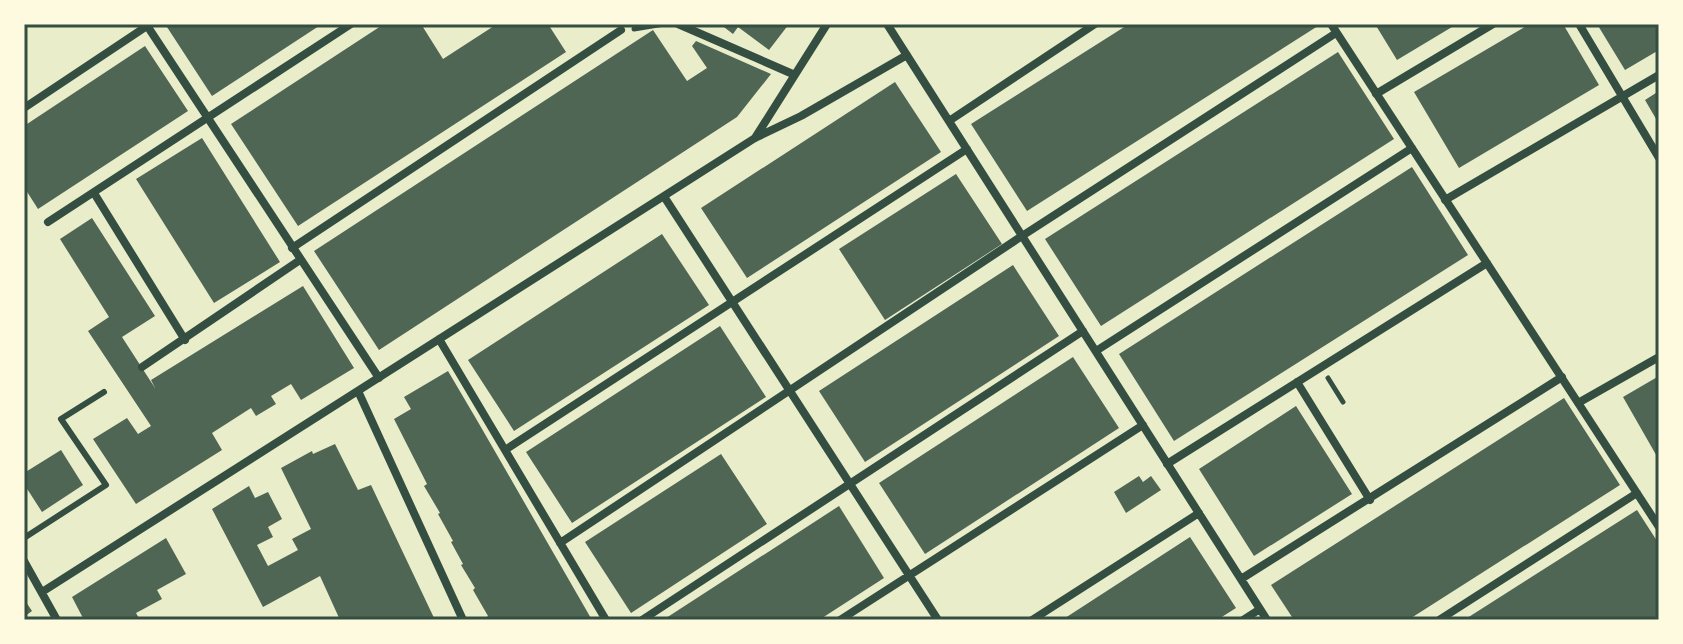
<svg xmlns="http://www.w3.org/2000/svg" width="1683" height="644" viewBox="0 0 1683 644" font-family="Figtree,sans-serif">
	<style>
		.building { fill: #4f6655 }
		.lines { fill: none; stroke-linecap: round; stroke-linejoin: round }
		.path { stroke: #344e41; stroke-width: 5 }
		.service { stroke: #344e41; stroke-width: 6 }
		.minor { stroke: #344e41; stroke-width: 8 }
		.neatline { fill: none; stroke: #344e41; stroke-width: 3 }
	</style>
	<rect width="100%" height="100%" fill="#e9edc9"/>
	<path class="building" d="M165,24H322L212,96Z
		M384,24H421L443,59L497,24H548L566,52L298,226L231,124Z
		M720,24H789L769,50L738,27L733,34Z
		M1129,24H1321L1027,211L971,124Z
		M1375,24H1457L1397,60Z
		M1530,24H1563L1599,85L1459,168L1414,92Z
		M1597,24H1659V50L1625,70Z
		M653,30L687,81L707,68L692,46L696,41L771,74L737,117L379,350L314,251Z
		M145,46L188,111L38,209L24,187V126Z
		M1338,52L1394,139L1101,326L1045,239Z
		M895,82L941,152L747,278L701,208Z
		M1659,91V124L1645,100Z
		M202,138L280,262L214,303L136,179Z
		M1412,167L1468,255L1174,441L1119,354Z
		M956,174L1002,244L885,320L839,249Z
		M92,218L155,316L122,337L155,388L151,380L303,286L354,368L301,400L291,384L271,396L276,404L256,416L251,408L212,433L222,450L136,504L93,439L127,418L138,434L151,426L88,331L109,317L60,239Z
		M662,234L709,305L514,431L468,360Z
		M1013,265L1059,336L865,462L819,391Z
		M720,326L766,397L572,523L526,452Z
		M1073,357L1119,428L925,554L879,483Z
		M448,371L478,422L592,620H487L486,618L488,616L473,590L475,588L461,565L463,564L451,542L453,541L438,514L440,513L424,486L427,484L394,419L411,409L404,397Z
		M1659,376V460L1623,397Z
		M1564,398L1620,485L1408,620H1294L1271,585Z
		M1296,406L1352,494L1254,556L1199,469Z
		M335,444L358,490L371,485L435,620H340L320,576L263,607L212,509L249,486L255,498L268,492L282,519L268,527L273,537L257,545L268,566L298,550L292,539L311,529L281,468L312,451L313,454Z
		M61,450L83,485L42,512L24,484V473Z
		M721,454L767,524L631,613L585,542Z
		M1139,476L1143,482L1151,476L1161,490L1126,513L1114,492Z
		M839,506L884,578L819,620H663Z
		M1637,510L1659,544L1657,620H1464Z
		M1190,537L1236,608L1217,620H1062Z
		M166,538L186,574L157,590L162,599L136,613L140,620H84L72,597Z
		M24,599L32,611L24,617Z"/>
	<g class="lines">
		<path class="path" d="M634,29L664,24
			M1328,378L1343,402"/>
		<path class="service" d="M24,538L106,485L61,419L104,392"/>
		<path class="minor" d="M146,24L379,378
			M678,24L795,75
			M887,24L1267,620
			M1331,24L1659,527
			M1579,24L1659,158
			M1376,94L1493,24
			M24,108L147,26
			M949,121L1095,24
			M755,138L827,24
			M94,193L185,340
			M665,198L938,620
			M1445,200L1659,75
			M48,222L351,24
			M292,248L621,30
			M439,339L606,620
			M1096,351L1412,148
			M142,367L300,260
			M1297,382L1370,500
			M358,391L463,620
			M1578,403L1659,357
			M505,450L967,149
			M1167,464L1487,263
			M560,543L1022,236L1336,33
			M24,561L57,620
			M1241,579L1562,377
			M42,592L755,138L801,116L907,55
			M642,620L1083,331
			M840,620L1143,425
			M1032,620L1199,513
			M1243,620L1260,609
			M1439,620L1637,493"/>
	</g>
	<rect width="1683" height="644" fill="none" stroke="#fefae0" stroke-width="52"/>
	<rect x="26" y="26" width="1631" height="592" class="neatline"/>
</svg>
